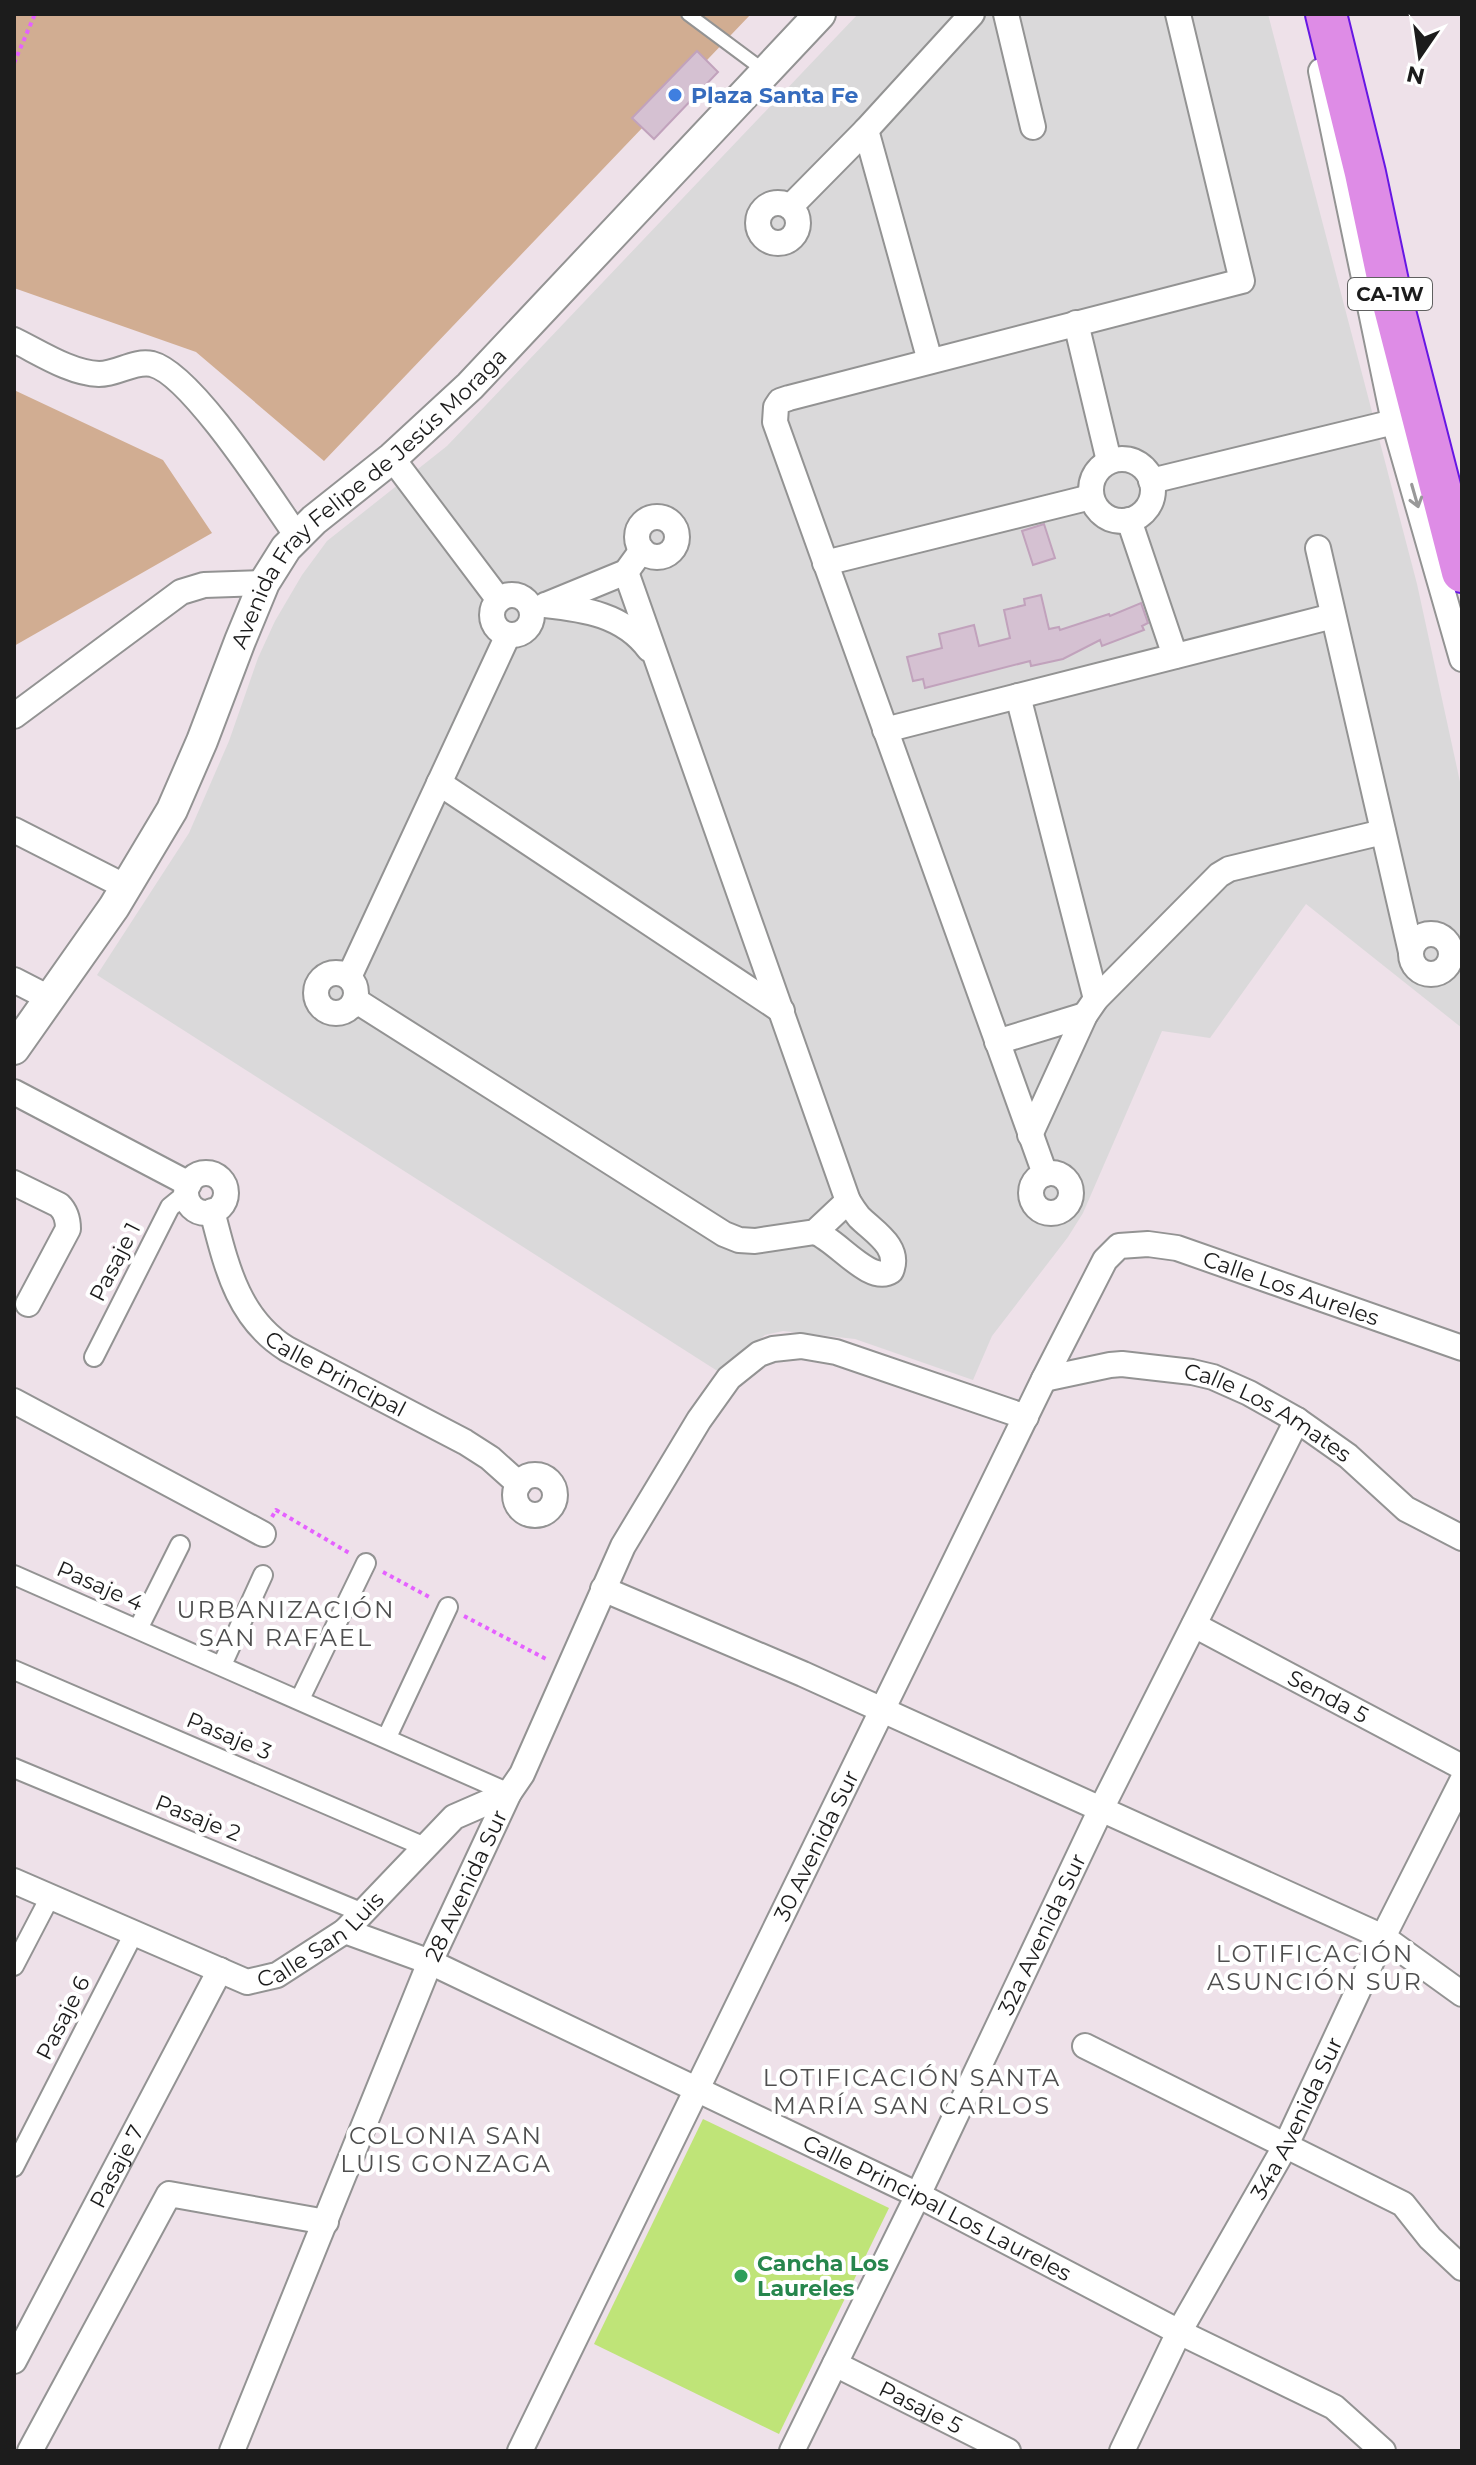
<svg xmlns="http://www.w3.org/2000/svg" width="1476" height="2465" viewBox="0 0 1476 2465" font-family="Montserrat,sans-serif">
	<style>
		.residential { fill: #dad9da }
		.forest { fill: #d1ad92 }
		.pitch { fill: #bfe478 }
		.building { fill: #d5c1d2; stroke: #c1a2bc; stroke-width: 2 }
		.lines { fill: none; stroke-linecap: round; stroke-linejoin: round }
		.service-casing { stroke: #939393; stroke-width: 16 }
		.pedestrian-casing { stroke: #939393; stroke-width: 22 }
		.minor-casing { stroke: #939393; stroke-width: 28 }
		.tertiary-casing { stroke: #939393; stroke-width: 34 }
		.trunk-casing { stroke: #6617e3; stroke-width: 44 }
		.path { stroke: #e561ff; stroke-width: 4; stroke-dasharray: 4 4; stroke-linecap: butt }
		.service { stroke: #fff; stroke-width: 12 }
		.pedestrian { stroke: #fff; stroke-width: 18 }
		.minor { stroke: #fff; stroke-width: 24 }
		.tertiary { stroke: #fff; stroke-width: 30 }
		.trunk { stroke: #de8ce6; stroke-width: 40 }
		.oneway { stroke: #999 }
		.shop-dot { fill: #3f7fe0; stroke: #fff; stroke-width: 3 }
		.leisure-dot { fill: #2e9e5b; stroke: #fff; stroke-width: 3 }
		.labels { text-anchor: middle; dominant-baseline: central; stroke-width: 8; stroke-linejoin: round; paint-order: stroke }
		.shield { fill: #fff; stroke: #606060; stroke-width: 2 }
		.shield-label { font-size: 20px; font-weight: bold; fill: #1c1c1c }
		.shop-label { font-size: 22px; font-weight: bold; fill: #366cbe; stroke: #fff; text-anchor: start }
		.street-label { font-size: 22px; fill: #1c1c1c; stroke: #fff }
		.leisure-label { font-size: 22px; font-weight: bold; fill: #27864d; stroke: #fff; text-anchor: start }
		.neighbourhood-label { font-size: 24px; letter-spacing: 2px; fill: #4f4f4f; stroke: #fff }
	</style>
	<rect width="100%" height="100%" fill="#eee1e9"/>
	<path class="residential" d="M858,14H1268L1417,584L1462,791V1028L1306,904L1210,1038L1162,1031L1083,1213L1068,1237L992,1336L973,1380L855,1339L783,1331L765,1335L719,1372L97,975L189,833L229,741L258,658L275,621L302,575L327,541L447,446Z"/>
	<path class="forest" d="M14,14H751L324,461L196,352L14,288Z
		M14,390L163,460L212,533L14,646Z"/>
	<path class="pitch" d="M703,2119L889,2208L779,2434L594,2344Z"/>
	<path class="building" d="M697,51L718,72L654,139L632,118Z
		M1044,524L1055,558L1033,565L1022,531Z
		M1041,595L1049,629L1059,627L1060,630L1109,614L1110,616L1141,603L1148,623L1142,626L1144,630L1102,646L1100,640L1063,659L1031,666L1030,661L925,688L923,679L913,681L907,657L942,648L939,634L974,625L979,646L1010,638L1004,610L1025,605L1024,599Z"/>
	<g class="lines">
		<defs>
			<path id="service" d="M688,14L766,72"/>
			<path id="pedestrian" d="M94,1357L170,1207L186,1194
				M14,1575L509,1793
				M138,1629L180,1545
				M222,1665L263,1575
				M14,1670L425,1847
				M300,1699L366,1563
				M387,1737L448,1607
				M14,1768L363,1913
				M14,1966L50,1897
				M14,2167L134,1933"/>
			<g id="minor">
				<path d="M1006,14L1033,127"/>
				<path d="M1321,71L1394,422L1462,659"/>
				<path d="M866,130L930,361"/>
				<circle cx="778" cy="223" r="20"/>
				<path d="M790,207L866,130L972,14"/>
				<path d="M1076,323L1109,461"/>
				<path d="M14,340C39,352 70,373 99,374C118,374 134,360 152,364C192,374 271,499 297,536"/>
				<path d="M392,458L499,600"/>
				<circle cx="1122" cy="490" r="31"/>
				<path d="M1151,481L1394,422"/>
				<circle cx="657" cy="537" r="20"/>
				<path d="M1129,520L1175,656"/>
				<path d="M1318,548L1411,952"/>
				<path d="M825,563L1091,497"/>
				<circle cx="512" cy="615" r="20"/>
				<path d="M548,604L626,572L642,550"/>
				<path d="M545,605C584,609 624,615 649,649"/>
				<path d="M1018,696L1096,999"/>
				<path d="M14,716L181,592L204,585L264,583"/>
				<path d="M885,730L1333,616"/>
				<path d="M439,783L782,1011"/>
				<path d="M14,830L126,887"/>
				<circle cx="1431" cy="954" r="20"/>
				<circle cx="336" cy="993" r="20"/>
				<path d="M349,977L508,635"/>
				<path d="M14,980L51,999"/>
				<path d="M355,1000L724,1234L739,1240L755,1241L815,1232L848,1201L626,572"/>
				<path d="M997,1042L1085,1015"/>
				<path d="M14,1092L189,1184"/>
				<path d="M1030,1135L1085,1015L1096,999L1219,875L1229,869L1383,832"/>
				<circle cx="1051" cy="1193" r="20"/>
				<circle cx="206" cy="1193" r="20"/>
				<path d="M1045,1174L775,422L776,407L780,401L789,398L1242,281L1178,14"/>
				<path d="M14,1183L59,1205C66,1212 68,1219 68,1229L28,1304"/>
				<path id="s1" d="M212,1211C226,1264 237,1318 287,1349L465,1442L490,1458L519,1484"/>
				<path d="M815,1232C837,1240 870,1285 891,1271C901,1247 874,1232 859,1217C855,1212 851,1206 848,1201"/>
				<path id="s2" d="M1044,1379L1110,1365L1122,1364L1192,1372L1213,1377L1249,1393L1297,1420L1348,1456L1406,1509L1462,1538"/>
				<path d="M14,1401L263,1534"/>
				<circle cx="535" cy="1495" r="20"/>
				<path d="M603,1589L803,1674L1383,1937L1462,1994"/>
				<path id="s3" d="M1194,1625L1462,1767"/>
				<path id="s4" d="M14,1881L247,1982L277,1975L345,1931L454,1817L509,1793"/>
				<path id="s5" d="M345,1931L430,1962L918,2195L1179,2332L1334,2407L1383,2451"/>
				<path d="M1085,2046L1403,2204L1430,2238L1462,2268"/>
				<path id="s6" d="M14,2361L220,1970"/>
				<path id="s7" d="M835,2364L1008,2451"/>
				<path d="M30,2451L169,2194L326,2222"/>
				<path id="s8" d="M232,2451L430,1962L509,1793L522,1774L623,1546L699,1420L729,1378L759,1354L773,1349L801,1346L836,1352L1026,1417"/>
				<path id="s9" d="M520,2451L1044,1379L1105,1260L1119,1246L1148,1244L1177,1248L1462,1348"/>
				<path id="s10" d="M792,2451L918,2195L1101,1809L1297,1420"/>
				<path id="s11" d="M1122,2451L1179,2332L1286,2145L1383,1937L1462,1781"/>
			</g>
			<g id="tertiary">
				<path id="s12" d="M14,1049L114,907L172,810L202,741L240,641L264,583L286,548L314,520L392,458L470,386L820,14"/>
			</g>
			<path id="trunk" d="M1326,14L1365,173L1391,296L1462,572"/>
		</defs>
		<use href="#service" class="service-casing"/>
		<use href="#pedestrian" class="pedestrian-casing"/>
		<use href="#minor" class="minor-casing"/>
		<use href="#tertiary" class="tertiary-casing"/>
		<use href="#trunk" class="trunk-casing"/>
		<path class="path" d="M14,63L35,14
			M272,1517L276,1510L351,1554
			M383,1572L431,1598
			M464,1616L548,1660"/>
		<use href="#service" class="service"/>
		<use href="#pedestrian" class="pedestrian"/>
		<use href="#minor" class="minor"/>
		<use href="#tertiary" class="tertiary"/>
		<use href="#trunk" class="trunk"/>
	</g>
	<defs><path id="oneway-shaft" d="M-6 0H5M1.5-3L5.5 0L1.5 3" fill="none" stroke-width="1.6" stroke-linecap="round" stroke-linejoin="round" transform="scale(2)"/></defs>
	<use class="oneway" href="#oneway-shaft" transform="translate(1415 496) rotate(74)"/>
	<circle class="shop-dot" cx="675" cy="95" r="8"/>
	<circle class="leisure-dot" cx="741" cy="2276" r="8"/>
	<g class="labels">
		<rect class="shield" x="1348" y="278" width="84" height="32" rx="6"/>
		<g class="shield-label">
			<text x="1390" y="294">CA-1W</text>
		</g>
		<g class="shop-label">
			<text x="691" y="95">Plaza Santa Fe</text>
		</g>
		<g class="street-label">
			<text stroke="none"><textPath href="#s12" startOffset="664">Avenida Fray Felipe de Jesús Moraga</textPath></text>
			<text transform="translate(115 1262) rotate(-63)">Pasaje 1</text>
			<text stroke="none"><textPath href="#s9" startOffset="1526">Calle Los Aureles</textPath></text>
			<text stroke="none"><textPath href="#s1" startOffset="216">Calle Principal</textPath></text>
			<text stroke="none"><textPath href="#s2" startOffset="236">Calle Los Amates</textPath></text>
			<text transform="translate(100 1586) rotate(24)">Pasaje 4</text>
			<text stroke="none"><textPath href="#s3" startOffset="152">Senda 5</textPath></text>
			<text transform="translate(229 1736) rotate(23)">Pasaje 3</text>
			<text transform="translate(198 1818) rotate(22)">Pasaje 2</text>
			<text stroke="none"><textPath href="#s9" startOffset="674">30 Avenida Sur</textPath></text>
			<text stroke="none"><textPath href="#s8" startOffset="612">28 Avenida Sur</textPath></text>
			<text stroke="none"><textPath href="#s10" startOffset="574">32a Avenida Sur</textPath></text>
			<text stroke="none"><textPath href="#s4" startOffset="340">Calle San Luis</textPath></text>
			<text transform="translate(63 2018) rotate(-63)">Pasaje 6</text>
			<text stroke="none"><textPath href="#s11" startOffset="376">34a Avenida Sur</textPath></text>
			<text stroke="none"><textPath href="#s6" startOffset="220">Pasaje 7</textPath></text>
			<text stroke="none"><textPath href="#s5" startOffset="654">Calle Principal Los Laureles</textPath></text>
			<text stroke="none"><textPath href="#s7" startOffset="96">Pasaje 5</textPath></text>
		</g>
		<g class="leisure-label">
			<text x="757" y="2263">Cancha Los<tspan x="757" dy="25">Laureles</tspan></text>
		</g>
		<g class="neighbourhood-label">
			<text x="286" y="1609">URBANIZACIÓN<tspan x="286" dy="28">SAN RAFAEL</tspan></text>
			<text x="1315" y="1953">LOTIFICACIÓN<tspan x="1315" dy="28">ASUNCIÓN SUR</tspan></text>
			<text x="912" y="2077">LOTIFICACIÓN SANTA<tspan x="912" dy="28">MARÍA SAN CARLOS</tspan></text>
			<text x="446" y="2135">COLONIA SAN<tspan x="446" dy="28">LUIS GONZAGA</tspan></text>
		</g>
	</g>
	<rect width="1476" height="2465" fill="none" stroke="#1c1c1c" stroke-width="32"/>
	<g transform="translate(1420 56) rotate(193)" stroke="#ffffff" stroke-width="6" paint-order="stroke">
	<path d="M0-6L14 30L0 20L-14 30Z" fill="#1c1c1c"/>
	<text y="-12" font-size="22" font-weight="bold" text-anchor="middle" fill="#1c1c1c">N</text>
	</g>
</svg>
